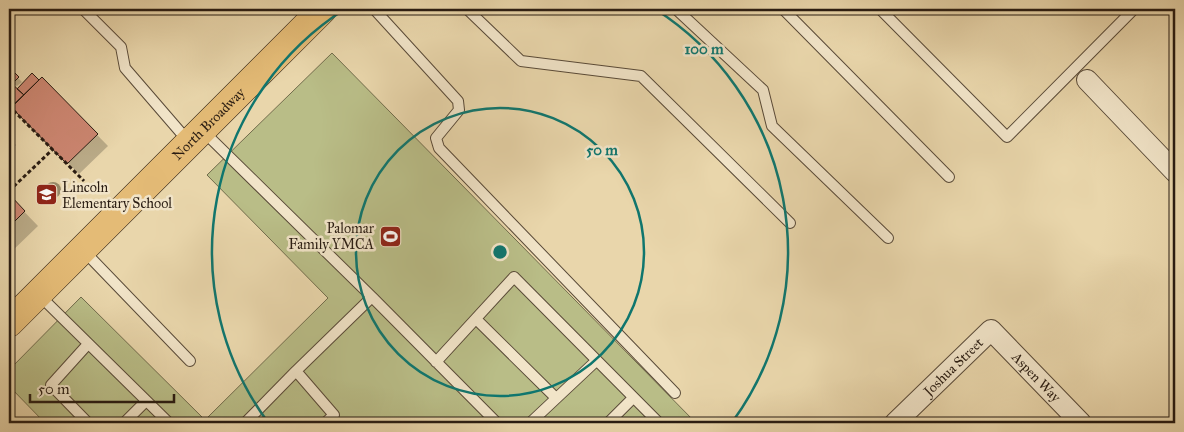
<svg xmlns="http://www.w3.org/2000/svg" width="1184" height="432" viewBox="0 0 1184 432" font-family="'IM FELL Great Primer',serif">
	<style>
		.green { fill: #b9bd87; stroke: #716c4c }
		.shadow { fill: #0003 }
		.building { fill: #cc8671; stroke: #291c12 }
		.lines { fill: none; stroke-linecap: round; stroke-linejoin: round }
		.lane-casing { stroke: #594a38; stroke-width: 12 }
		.street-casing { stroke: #594a38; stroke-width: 22 }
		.primary-casing { stroke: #291c12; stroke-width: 29 }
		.path { stroke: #291c12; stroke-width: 3; stroke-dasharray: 4 2.5; stroke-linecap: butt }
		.lane { stroke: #f1e4c8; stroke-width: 10 }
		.street { stroke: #f1e4c8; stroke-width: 20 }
		.primary { stroke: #e4bb76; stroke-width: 28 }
		.tree { fill: #978a6a }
		.ring { fill: none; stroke: #0f766e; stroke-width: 2.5 }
		.labels { text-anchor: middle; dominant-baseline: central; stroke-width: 5; stroke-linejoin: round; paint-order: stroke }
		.street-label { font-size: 14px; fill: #291c12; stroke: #f1e4c8 }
		.poi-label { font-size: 14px; fill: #291c12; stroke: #f1e4c8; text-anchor: start }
		.centre { fill: #0f766e; stroke: #f1e4c8; stroke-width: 2.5 }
		.ring-label { font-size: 15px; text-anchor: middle; font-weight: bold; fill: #0f766e; stroke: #f1e4c8; stroke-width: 5; stroke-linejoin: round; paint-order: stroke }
	</style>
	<rect width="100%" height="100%" fill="#e9d6ab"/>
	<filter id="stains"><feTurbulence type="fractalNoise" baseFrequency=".004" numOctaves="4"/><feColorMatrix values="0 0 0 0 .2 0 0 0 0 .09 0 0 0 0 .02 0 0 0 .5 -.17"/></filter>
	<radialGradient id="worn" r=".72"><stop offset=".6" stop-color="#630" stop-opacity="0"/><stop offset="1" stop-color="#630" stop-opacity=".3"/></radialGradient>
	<path class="green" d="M332,53L696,423H45L9,386V370L81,297L205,420L328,298L207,175Z"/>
	<path class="shadow" d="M10,70L22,82L17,86L9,82Z
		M42,79L108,146L79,174L13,107L16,105L9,98V82L17,90Z
		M9,138L16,145L9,152Z
		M10,197L38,226L9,254V198Z"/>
	<path class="building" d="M10,68L19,77L13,83L9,79Z
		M32,73L39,80L24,95L17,89Z
		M42,77L98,134L67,164L11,107Z
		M9,81L24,95L14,105L9,99Z
		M10,195L25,211L9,227V196Z"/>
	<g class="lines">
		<defs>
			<path id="lane" d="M83,9L121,47L125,68L188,141
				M374,9L458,101L459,110L436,138L439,148L675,393
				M467,9L521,61L641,76L790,223
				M654,9H676L763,90L772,126L888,238
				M783,9L949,177
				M880,9L1007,137L1134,9
				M203,131L372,297L296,371L334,415L325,423
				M83,250L190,361
				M38,294L169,423
				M372,297L497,423
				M476,319L556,398
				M88,344L51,385L88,423
				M436,362L514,277L659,423
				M124,423L146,401
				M245,423L296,371
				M530,423L596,361
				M608,423L633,398"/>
			<g id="street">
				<path d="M1087,80L1175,172"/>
				<path id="s1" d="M895,423L991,330L1081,423"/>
			</g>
			<g id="primary">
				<path id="s2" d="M9,323L323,9"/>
			</g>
		</defs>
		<use href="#lane" class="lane-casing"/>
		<use href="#street" class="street-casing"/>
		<use href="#primary" class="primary-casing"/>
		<path class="path" d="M9,106L84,181
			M9,191L53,149"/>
		<use href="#lane" class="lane"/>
		<use href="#street" class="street"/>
		<use href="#primary" class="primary"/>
	</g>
	<circle class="tree" cx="53" cy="190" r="8"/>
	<g class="ring">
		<circle cx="500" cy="252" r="144"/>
		<path d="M267 421A288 288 0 0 1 345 9M655 9A288 288 0 0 1 733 421"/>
	</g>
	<defs>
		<symbol id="school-square" viewBox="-11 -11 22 22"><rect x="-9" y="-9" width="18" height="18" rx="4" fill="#8f2418" stroke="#f1e4c8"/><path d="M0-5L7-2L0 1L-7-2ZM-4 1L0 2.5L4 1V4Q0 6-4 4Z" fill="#fff"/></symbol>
		<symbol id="stadium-square" viewBox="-11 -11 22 22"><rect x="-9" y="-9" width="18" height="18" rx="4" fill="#8f2418" stroke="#f1e4c8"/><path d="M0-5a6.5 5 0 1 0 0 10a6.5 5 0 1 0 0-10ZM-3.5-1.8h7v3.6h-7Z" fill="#fff"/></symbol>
	</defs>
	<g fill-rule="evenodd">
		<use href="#school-square" x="34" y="182" width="25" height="25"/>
		<use href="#stadium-square" x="378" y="224" width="25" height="25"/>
	</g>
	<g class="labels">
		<g class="street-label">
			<text stroke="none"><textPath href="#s2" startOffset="282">North Broadway</textPath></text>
			<text stroke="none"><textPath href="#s1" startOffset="81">Joshua Street</textPath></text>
			<text stroke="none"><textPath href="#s1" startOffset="199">Aspen Way</textPath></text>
		</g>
		<g class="poi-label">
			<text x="62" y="187">Lincoln<tspan x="62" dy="16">Elementary School</tspan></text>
			<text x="374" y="228" text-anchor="end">Palomar<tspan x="374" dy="16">Family YMCA</tspan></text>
		</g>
	</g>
	<circle cx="500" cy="252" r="8" class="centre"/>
	<g class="ring-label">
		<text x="704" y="54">100 m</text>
		<text x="602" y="155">50 m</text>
	</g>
	<rect width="1184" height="432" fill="none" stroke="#e9d6ab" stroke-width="30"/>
	<rect x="10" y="10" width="1164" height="412" fill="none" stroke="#291c12" stroke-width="2.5"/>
	<rect x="15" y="15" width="1154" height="402" fill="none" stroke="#291c12"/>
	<path d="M30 394v8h144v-8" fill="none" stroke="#291c12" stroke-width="2.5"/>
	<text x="38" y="394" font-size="15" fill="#291c12" stroke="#f1e4c8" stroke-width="4" paint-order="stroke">50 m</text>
	<rect width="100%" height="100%" filter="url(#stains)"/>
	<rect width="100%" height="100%" fill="url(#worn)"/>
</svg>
